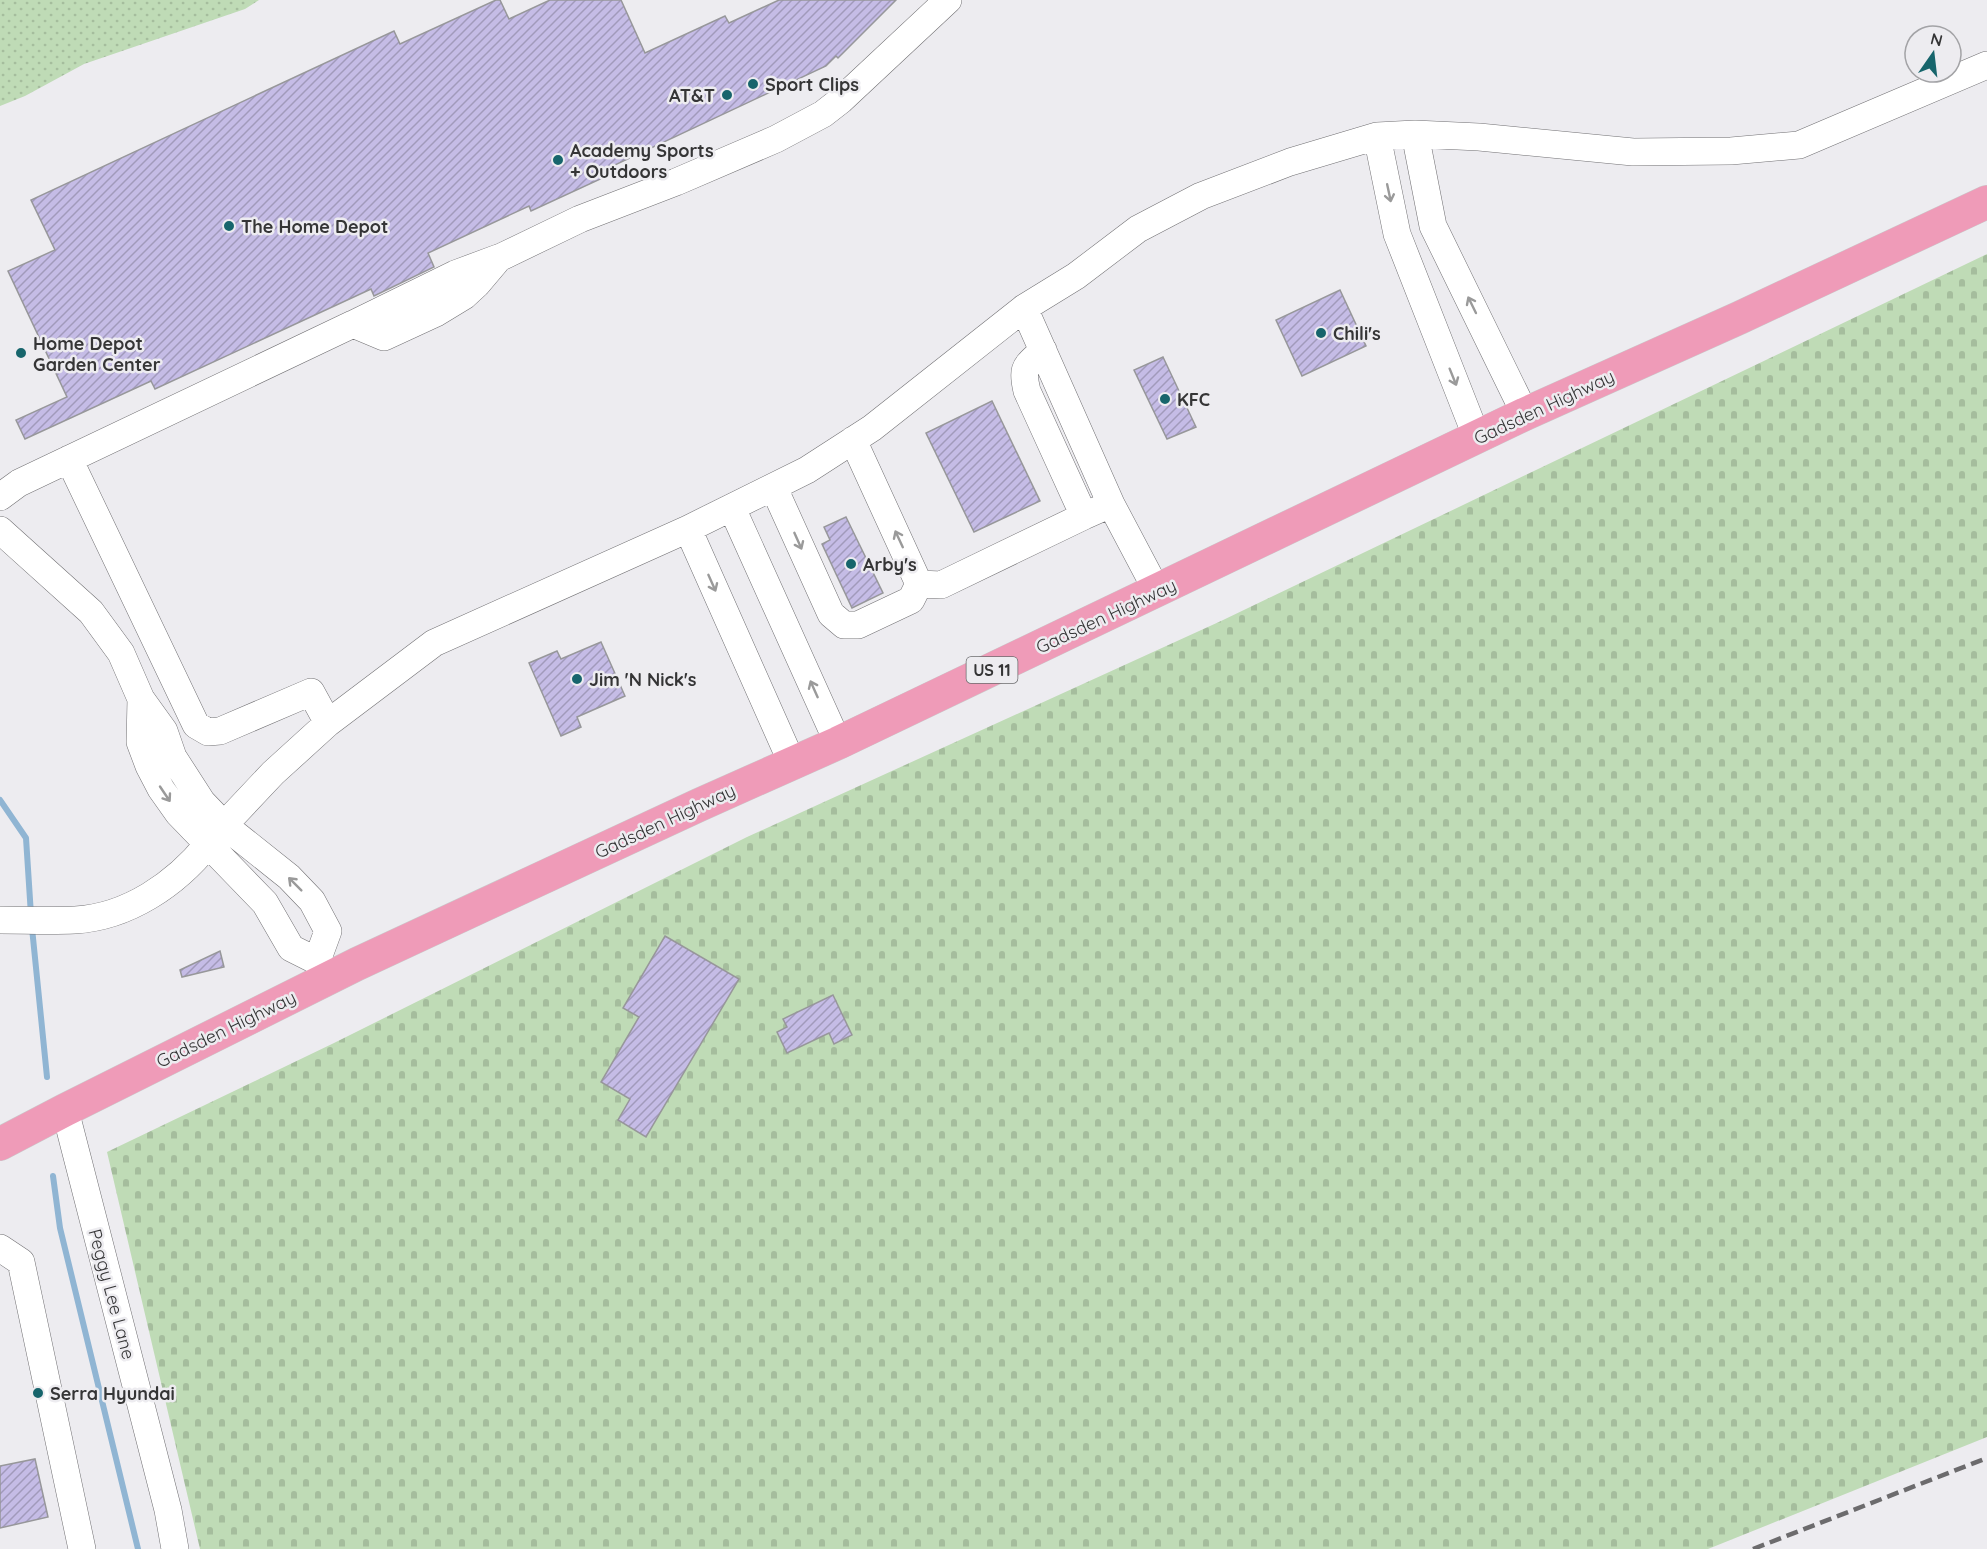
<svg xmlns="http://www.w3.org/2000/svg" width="1987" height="1549" viewBox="0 0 1987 1549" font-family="Quicksand,sans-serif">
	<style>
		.grass { fill: url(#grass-dots) }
		.cemetery { fill: url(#cemetery-stones) }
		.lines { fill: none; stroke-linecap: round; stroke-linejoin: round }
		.stream { stroke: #90b5d3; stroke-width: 6 }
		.building { fill: url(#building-hatch); stroke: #97979a; stroke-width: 1.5 }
		.minor-casing { stroke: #717073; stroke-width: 28 }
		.major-casing { stroke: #cacacb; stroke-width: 34 }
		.minor { stroke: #fff; stroke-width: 27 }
		.major { stroke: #ef9bb8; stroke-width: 33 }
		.rail { stroke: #6c6b6d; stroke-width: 4.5; stroke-dasharray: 12 6; stroke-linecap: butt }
		.oneway { stroke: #9a9a9a }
		.poi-dot { fill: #17656c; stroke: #edecf0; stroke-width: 2 }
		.labels { text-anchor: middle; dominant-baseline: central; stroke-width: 5; stroke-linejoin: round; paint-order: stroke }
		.shield { fill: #edecf0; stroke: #6c6c6e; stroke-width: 1.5 }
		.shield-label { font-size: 16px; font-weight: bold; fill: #353536 }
		.poi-label { font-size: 18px; font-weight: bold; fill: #353536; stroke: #edecf0; text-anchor: start }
		.street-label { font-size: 18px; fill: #353536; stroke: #edecf0 }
	</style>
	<defs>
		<pattern id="grass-dots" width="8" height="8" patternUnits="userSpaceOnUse" patternTransform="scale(1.5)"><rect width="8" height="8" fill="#bfdbb6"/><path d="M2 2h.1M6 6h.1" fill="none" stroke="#a5bd9d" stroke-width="1.8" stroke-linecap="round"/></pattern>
		<pattern id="cemetery-stones" width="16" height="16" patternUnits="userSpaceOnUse" patternTransform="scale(1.5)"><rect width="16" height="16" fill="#bfdbb6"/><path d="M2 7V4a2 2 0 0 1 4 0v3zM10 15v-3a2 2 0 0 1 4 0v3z" fill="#a5bd9d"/></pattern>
		<pattern id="building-hatch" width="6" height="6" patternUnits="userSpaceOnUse" patternTransform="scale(1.5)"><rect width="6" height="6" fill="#c5bce6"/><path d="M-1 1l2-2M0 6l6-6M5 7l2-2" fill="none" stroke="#a19abb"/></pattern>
	</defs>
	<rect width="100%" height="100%" fill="#edecf0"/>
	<path class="grass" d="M0,0H259L245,9L84,64L25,96L0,106Z"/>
	<path class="cemetery" d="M1987,254V1437L1708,1549H200L107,1152L334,1043L747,837L1221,621Z"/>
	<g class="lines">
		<path class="stream" d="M0,800L26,838L31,915
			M32,928L47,1077
			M53,1176L60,1228L138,1549"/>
	</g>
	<path class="building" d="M496,0H500L509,19L550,0H621L645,53L725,16L729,23L779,0H896L838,58L836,56L826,66L604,170L607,176L531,211L529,206L428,253L434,267L374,296L371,289L155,389L151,381L25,439L16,420L67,397L8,271L55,250L31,200L394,31L400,44Z
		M1340,290L1366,346L1302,376L1276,320Z
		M1163,357L1196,427L1167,439L1134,370Z
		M992,401L1040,501L974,532L926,433Z
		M846,517L883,593L852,608L822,544L830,540L824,527Z
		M601,642L625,696L577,717L581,727L561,736L529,663L557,651L561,659Z
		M665,936L739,979L646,1137L618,1120L630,1099L601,1082L639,1017L623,1008Z
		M220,951L224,967L182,977L180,970Z
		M833,995L852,1035L834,1044L829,1033L787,1053L777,1032L787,1027L783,1019Z
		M35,1459L48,1517L0,1528V1466Z"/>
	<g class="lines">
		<defs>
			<path id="minor" d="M1415,134L1433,226L1525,414
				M1377,136L1397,234L1477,438
				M1024,308L1111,504L1157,591
				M353,324L455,274L498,258
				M1043,350C1026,367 1021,366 1027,391L1084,516L1111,504
				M69,459L196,725L208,732L220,731L311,692L328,723
				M774,488L831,614L844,625H858L911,600L919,584L853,440
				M0,497L19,483L353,324L384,337L436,313L464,296L477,284L499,258L580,219L676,182L776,139L823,114L841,100L948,0
				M732,508L838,743
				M688,529L792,763
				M0,530L91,612L121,653L141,699L164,731L173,757L202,802L225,826L289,877L312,901L328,931L317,961
				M919,584L941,585L1084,516
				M141,699L140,742L149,766L161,789L178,813L265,903L291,948L317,961L325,975
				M224,825L273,773L328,723L434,643L688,529L807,470L872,428L1024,308L1076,276L1138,229L1201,196L1290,162L1377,136L1415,134L1479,137L1633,152L1731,151L1799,145L1987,65
				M0,920C25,920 50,921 75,920C128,917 176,884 208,844
				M65,1110L168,1510L175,1549
				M0,1248L21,1262L82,1549"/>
			<path id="major" d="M0,1144L65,1110L357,964L699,805L838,743L1525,414L1739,318L1987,202"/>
		</defs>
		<use href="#minor" class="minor-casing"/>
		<use href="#major" class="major-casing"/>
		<use href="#minor" class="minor"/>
		<use href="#major" class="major"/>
		<path class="rail" d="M1753,1549L1987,1458"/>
	</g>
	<defs><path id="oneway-shaft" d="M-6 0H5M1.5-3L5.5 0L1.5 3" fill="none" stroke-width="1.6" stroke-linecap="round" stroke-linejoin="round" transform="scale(1.5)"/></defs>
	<g class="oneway">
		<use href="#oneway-shaft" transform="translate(1389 193) rotate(78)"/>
		<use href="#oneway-shaft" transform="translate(1472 305) rotate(-116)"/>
		<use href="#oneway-shaft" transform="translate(1453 377) rotate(68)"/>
		<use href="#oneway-shaft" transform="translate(899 539) rotate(-115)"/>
		<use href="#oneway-shaft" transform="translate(798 541) rotate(66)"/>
		<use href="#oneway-shaft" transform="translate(712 583) rotate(66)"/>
		<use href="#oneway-shaft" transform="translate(814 689) rotate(-114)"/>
		<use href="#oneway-shaft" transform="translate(165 794) rotate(56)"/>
		<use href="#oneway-shaft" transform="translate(295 884) rotate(-135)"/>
	</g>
	<g class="poi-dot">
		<circle cx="753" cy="84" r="6"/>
		<circle cx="727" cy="95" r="6"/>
		<circle cx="558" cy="160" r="6"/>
		<circle cx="229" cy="226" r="6"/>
		<circle cx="1321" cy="333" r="6"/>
		<circle cx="21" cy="353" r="6"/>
		<circle cx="1165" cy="399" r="6"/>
		<circle cx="851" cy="564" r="6"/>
		<circle cx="577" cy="679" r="6"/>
		<circle cx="38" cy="1393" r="6"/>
	</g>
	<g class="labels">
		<rect class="shield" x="966.5" y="657" width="51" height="26" rx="4.5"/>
		<g class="shield-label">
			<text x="992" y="670">US 11</text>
		</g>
		<g class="poi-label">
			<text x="765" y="84">Sport Clips</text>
			<text x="715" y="95" text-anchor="end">AT&amp;T</text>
			<text x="570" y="150">Academy Sports<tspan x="570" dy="21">+ Outdoors</tspan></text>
			<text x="241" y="226">The Home Depot</text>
			<text x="1333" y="333">Chili's</text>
			<text x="33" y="343">Home Depot<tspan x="33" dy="21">Garden Center</tspan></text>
			<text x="1177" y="399">KFC</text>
			<text x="863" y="564">Arby's</text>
			<text x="589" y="679">Jim 'N Nick's</text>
			<text x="50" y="1393">Serra Hyundai</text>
		</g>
		<g class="street-label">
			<text transform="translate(1544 407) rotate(-25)">Gadsden Highway</text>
			<text transform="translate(1106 616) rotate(-25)">Gadsden Highway</text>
			<text transform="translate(665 821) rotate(-25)">Gadsden Highway</text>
			<text transform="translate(226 1029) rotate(-26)">Gadsden Highway</text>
			<text transform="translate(112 1294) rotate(75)">Peggy Lee Lane</text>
		</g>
	</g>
	<g transform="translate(1933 54) rotate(14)"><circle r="28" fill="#edecf0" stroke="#a3a3a6" stroke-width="1.5"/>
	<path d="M0-4.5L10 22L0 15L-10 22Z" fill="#17656c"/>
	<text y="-9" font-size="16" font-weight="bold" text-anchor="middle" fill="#353536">N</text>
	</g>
</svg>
